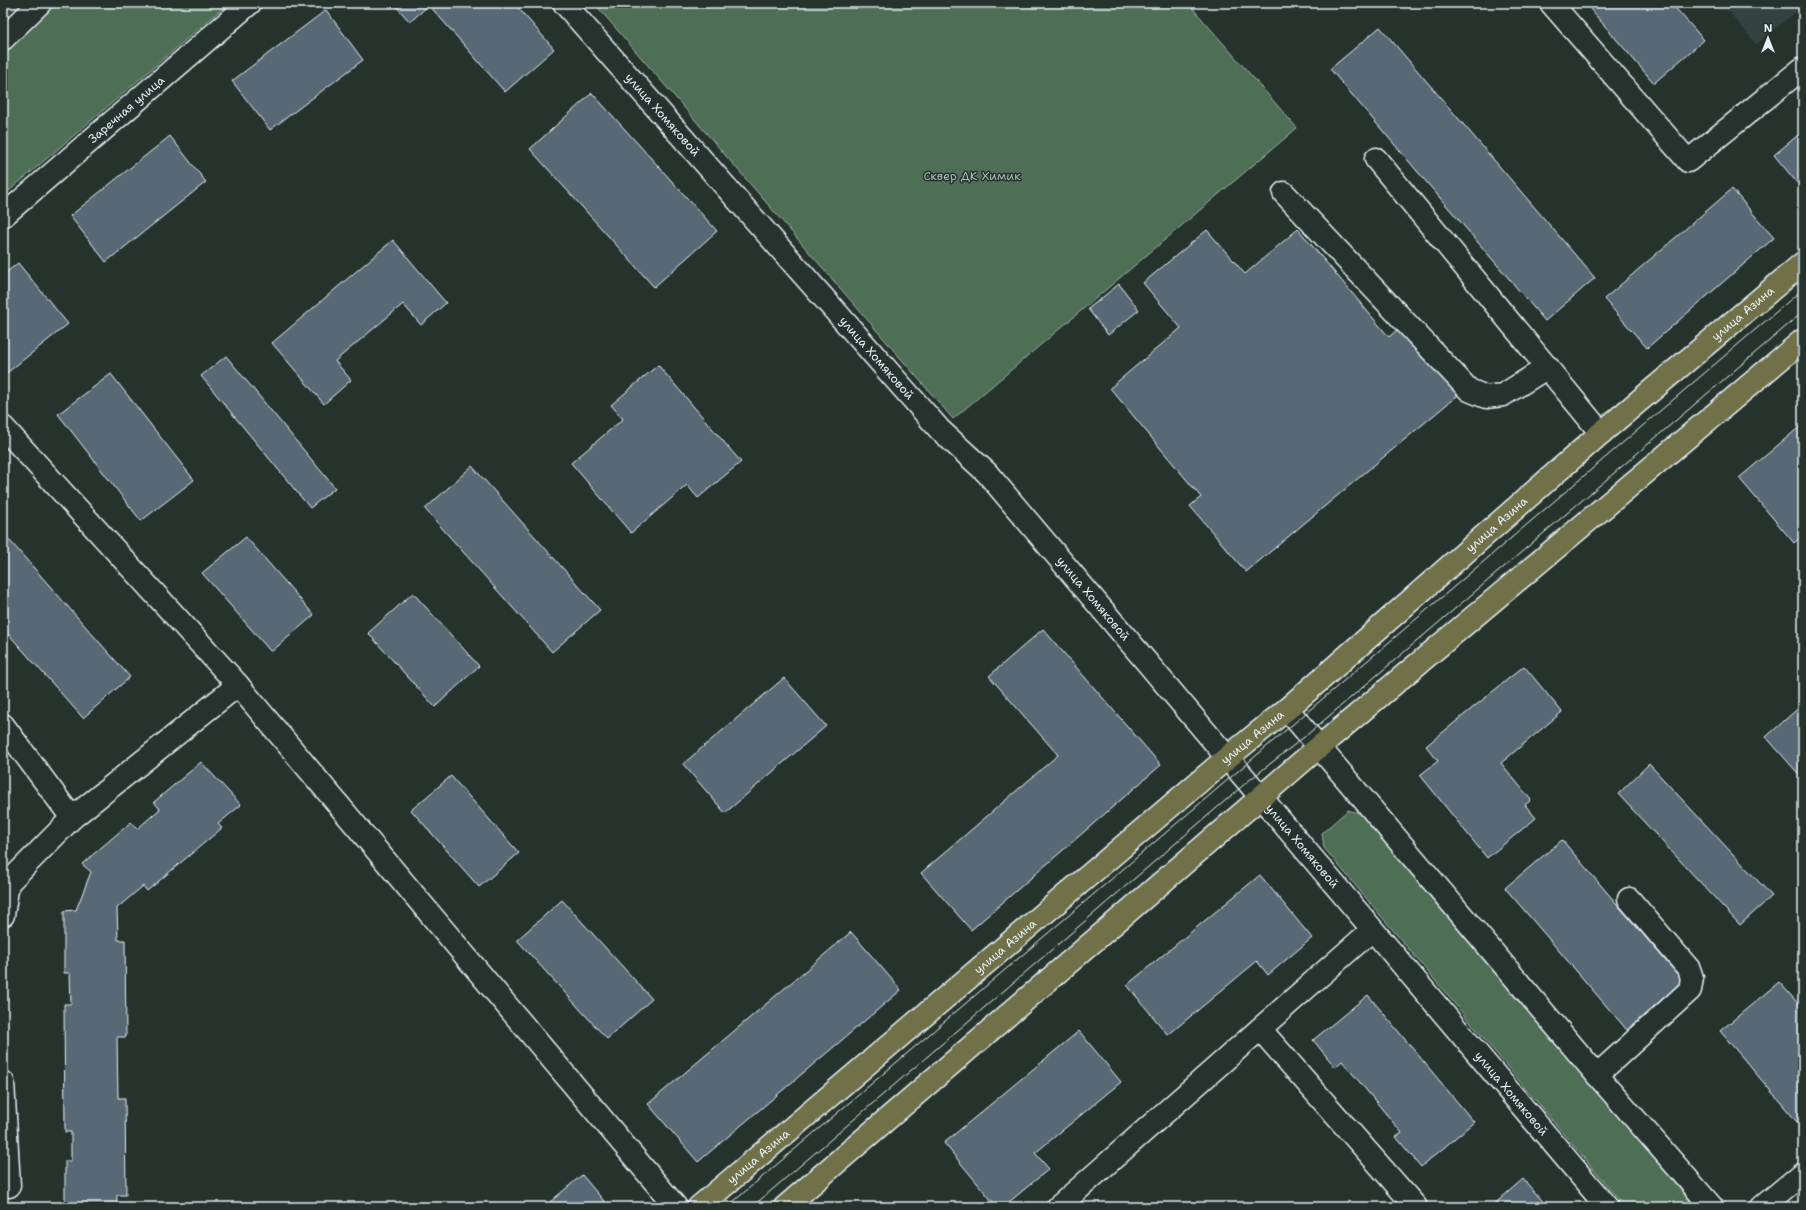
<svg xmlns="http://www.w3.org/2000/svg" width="1806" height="1210" viewBox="0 0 1806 1210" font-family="'Shantell Sans',sans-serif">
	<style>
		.built { fill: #354343 }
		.green { fill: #506e57; stroke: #9cb0a8 }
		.building { fill: #596975; stroke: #e8f1f8 }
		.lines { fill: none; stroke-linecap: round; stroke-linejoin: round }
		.minor-casing { stroke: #e8f1f8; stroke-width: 25 }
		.major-casing { stroke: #e8f1f8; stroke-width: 25 }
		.minor { stroke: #26332d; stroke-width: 22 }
		.major { stroke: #70704a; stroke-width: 22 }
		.tram { stroke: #e8f1f8; stroke-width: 1 }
		.labels { text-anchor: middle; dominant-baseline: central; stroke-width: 3; stroke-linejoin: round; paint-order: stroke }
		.street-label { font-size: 12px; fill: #e8f1f8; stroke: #26332d }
		.park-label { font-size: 12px; fill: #abbdb8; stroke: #26332d }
	</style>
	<rect width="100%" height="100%" fill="#26332d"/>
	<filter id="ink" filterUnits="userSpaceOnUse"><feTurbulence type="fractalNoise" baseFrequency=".025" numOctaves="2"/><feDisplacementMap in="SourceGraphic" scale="8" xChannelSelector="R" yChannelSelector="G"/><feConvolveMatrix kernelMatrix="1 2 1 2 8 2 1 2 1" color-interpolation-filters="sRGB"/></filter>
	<g filter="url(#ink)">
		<path class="built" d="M3,3H26L3,25Z
			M1722,3H1803V6L1756,44Z"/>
		<path class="green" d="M26,3H229L3,196V25Z
			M594,3H1188L1297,128L953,419Z
			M1348,810L1362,814L1695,1207H1625L1324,848L1322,833Z"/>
		<path class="building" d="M393,3H514L554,49L505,92L429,5L410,22Z
			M1585,3H1671L1704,40L1654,83Z
			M326,10L363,60L270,130L232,81Z
			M1380,27L1595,278L1545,321L1330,69Z
			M592,93L717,231L654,287L530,149Z
			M1803,131V190L1774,155Z
			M170,136L206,182L106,262L70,216Z
			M1732,189L1774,238L1647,348L1604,299Z
			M1298,229L1389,337L1400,327L1458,395L1246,572L1190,506L1201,497L1110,388L1181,328L1143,283L1207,230L1245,274Z
			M393,240L446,303L421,325L403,304L335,361L351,380L324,404L272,343Z
			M18,263L68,324L3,376V275Z
			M1119,284L1139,310L1108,335L1088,309Z
			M226,356L335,488L310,508L201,376Z
			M658,365L741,462L698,498L687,485L631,533L571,463L623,419L611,405Z
			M111,374L194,480L141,521L58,414Z
			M1803,424V535L1794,543L1739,478Z
			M472,466L600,610L552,652L425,509Z
			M3,533L130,677L83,718L3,628Z
			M246,537L314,615L271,652L202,573Z
			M413,593L479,666L435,707L368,633Z
			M1043,629L1161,765L971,930L921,873L1058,755L989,676Z
			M1524,666L1562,712L1501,763L1531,800L1525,805L1536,818L1487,858L1420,775L1438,761L1426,746Z
			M784,678L826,726L725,813L683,764Z
			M1803,704V779L1766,737Z
			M201,762L241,805L218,824L222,828L147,891L143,886L117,908L118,940H125L126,1037H117L118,1098H125L126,1195H117V1207H65V1161H71V1132H65L64,1004H71L70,973H64V911L76,910L91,872L82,864L131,822L137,829L160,809L154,802Z
			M1649,764L1772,896L1740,925L1618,794Z
			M451,776L519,853L479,887L411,810Z
			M1562,840L1683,981L1627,1030L1505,888Z
			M1260,875L1312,938L1268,975L1257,961L1168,1035L1127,985Z
			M562,900L652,999L607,1039L517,940Z
			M851,932L901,990L698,1162L648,1104Z
			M1779,982L1803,1009V1117L1797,1122L1720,1031Z
			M1368,995L1474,1122L1421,1167L1396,1137L1402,1133L1342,1061L1335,1067L1313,1040Z
			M1079,1031L1121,1082L1035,1153L1049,1169L1003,1207H997L944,1143Z
			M582,1175L609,1207H544Z
			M1523,1179L1548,1207H1491Z"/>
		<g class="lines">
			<defs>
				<g id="minor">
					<path id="s1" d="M564,3L940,430L987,473L1607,1207"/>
					<path d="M1551,3L1688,161L1803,68"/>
					<path d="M3,39L40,3"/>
					<path d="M1376,159L1601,433"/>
					<path d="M1284,193L1469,390L1486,397L1503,395L1548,367"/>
					<path id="s2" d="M3,216L250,3"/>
					<path d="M3,427L238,685"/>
					<path d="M1287,709L1597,1075L1712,1207"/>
					<path d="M3,725L72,818L238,685L676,1207"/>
					<path d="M3,915L8,883L72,818"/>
					<path d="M1260,1029L1416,1207"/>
					<path d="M1597,1075L1690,990L1692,978L1689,969L1629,899"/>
					<path d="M3,1082L9,1186"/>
					<path d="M1058,1207L1372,930"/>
					<path d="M1762,1207L1803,1173"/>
				</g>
				<g id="major">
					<path id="s3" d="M699,1207L1227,758L1287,709L1601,433L1803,263"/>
					<path d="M785,1207L1319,747L1803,340"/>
				</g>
			</defs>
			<use href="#minor" class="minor-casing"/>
			<use href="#major" class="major-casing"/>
			<use href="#minor" class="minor"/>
			<use href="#major" class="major"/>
			<path class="tram" d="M727,1207L1803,289
				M752,1207L1247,782L1308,734L1803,312"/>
		</g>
	</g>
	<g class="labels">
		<g class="street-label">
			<text stroke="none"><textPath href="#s2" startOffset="163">Заречная улица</textPath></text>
			<text stroke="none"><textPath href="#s1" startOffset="149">улица Хомяковой</textPath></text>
			<text stroke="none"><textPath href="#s3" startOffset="1374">улица Азина</textPath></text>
			<text stroke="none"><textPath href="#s1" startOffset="473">улица Хомяковой</textPath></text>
			<text stroke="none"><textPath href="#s3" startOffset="1050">улица Азина</textPath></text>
			<text stroke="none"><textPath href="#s1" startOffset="797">улица Хомяковой</textPath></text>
			<text stroke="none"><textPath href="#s3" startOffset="726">улица Азина</textPath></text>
			<text stroke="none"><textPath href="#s1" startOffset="1121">улица Хомяковой</textPath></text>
			<text stroke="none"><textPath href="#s3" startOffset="402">улица Азина</textPath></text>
			<text stroke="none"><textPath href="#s1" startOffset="1445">улица Хомяковой</textPath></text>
			<text stroke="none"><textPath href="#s3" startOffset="78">улица Азина</textPath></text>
		</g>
		<g class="park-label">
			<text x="972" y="176">Сквер ДК Химик</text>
		</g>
	</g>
	<rect width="1806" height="1210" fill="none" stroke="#26332d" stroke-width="16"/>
	<rect x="8" y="8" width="1790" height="1194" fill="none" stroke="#e8f1f8" stroke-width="1.5" filter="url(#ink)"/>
	<g transform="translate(1768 38)" stroke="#26332d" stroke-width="3" paint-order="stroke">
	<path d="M0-3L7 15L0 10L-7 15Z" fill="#e8f1f8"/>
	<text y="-6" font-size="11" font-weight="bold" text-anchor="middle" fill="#e8f1f8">N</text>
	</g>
</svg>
